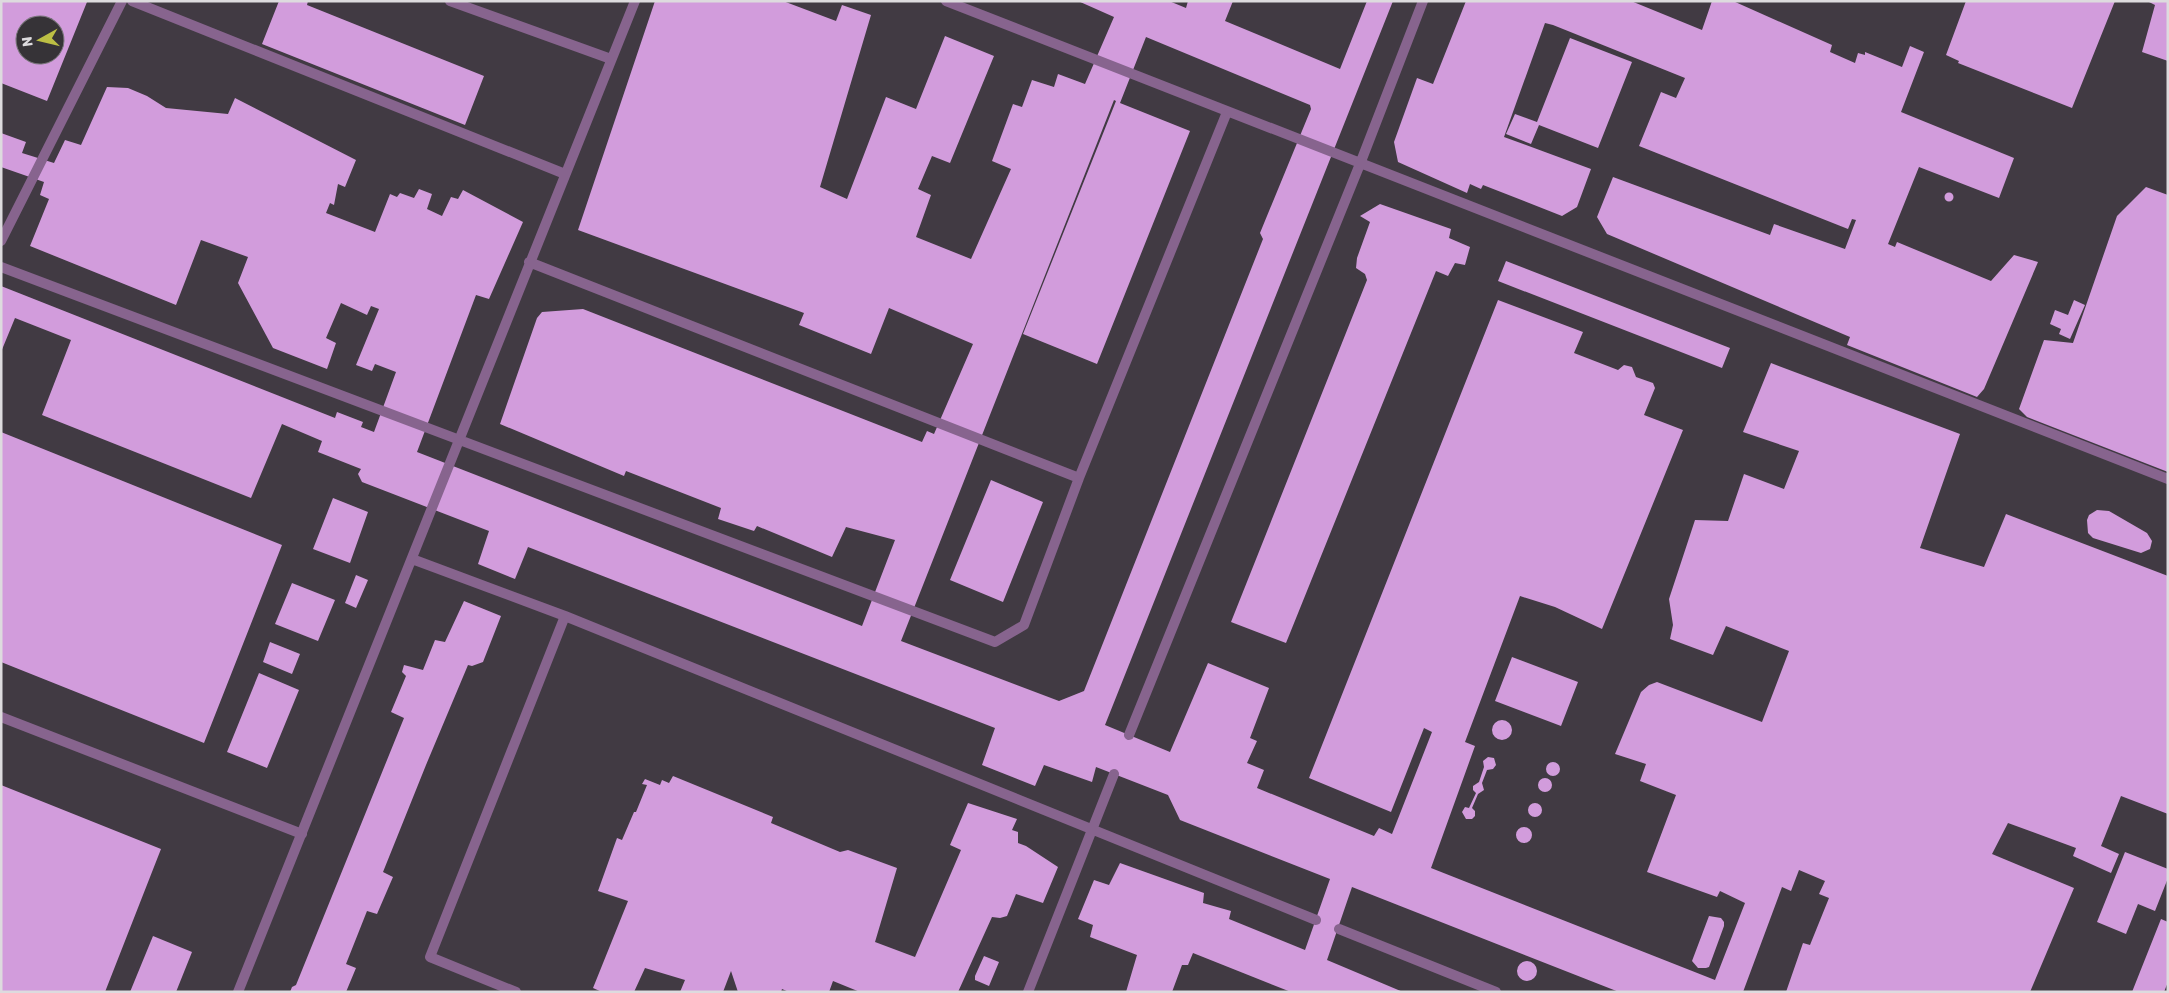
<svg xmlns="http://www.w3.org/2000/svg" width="2169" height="993" viewBox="0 0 2169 993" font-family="Rubik,sans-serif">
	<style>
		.built { fill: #413a43; fill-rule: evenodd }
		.building { fill: #d29cdc; fill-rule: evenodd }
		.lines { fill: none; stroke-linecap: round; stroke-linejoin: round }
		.lane { stroke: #87648e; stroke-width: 10 }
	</style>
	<rect width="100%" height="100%" fill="#363337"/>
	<path class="built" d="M1,1H2168V992H1ZM25,25H55V55H25Z"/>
	<path class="building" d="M1,1L87,2L47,101L1,83ZM25,25H55V55H25Z
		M279,1H308L307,5L484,76L465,125L262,44Z
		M655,1H783L836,21L842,5L871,15L820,187L847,199L886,97L916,109L945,36L994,56L950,163L932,156L918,189L931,195L916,237L971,259L1011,169L992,161L1013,104L1022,107L1032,80L1054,87L1058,74L1085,84L1114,17L1078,1H1169L1186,8L1188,1H1233L1225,21L1340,69L1367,1H1393L1105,725L1170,752L1208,663L1269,688L1250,738L1257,741L1247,763L1264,770L1257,788L1374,836L1379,828L1392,834L1432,732L1424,728L1391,812L1309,778L1498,300L1583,332L1574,353L1618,370L1624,365L1632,367L1636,377L1653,383L1655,388L1644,415L1683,430L1602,629L1555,607L1520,596L1465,742L1475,746L1431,868L1715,980L1745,903L1720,891L1717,897L1647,872L1676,795L1640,781L1646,764L1615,754L1641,692L1649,685L1657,682L1762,722L1789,651L1726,626L1713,655L1670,639L1673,625L1669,599L1695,520L1728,521L1744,474L1784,489L1799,451L1743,432L1771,363L1960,434L1920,548L1984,567L2006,514L2168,576V814L2121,796L2101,846L2119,854L2111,873L2073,856L2076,848L2008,823L1992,854L2074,888L2030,992H1786L1803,943L1810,945L1829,898L1819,894L1825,881L1799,870L1791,891L1782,887L1743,992H1619L1352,887L1327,960L1403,992H1291L1193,953L1188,965H1182L1172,992H1126L1137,955L1090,937L1093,925L1078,919L1094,880L1109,885L1120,863L1204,893L1203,903L1231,911L1229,919L1305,950L1330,879L1180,820L1168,795L1096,767L1092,782L1044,765L1035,786L982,765L995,728L528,547L515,579L478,564L489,531L362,482L358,474L361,469L318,452L322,441L282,424L251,498L42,415L71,340L15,318L1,352V286L335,418L337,412L363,422L361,427L374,432L396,372L375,364L372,371L356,365L379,309L371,306L367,315L341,303L326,338L336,343L327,369L273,348L238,283L248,257L201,240L176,305L30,246L49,199L40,195L44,182L1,167V133L26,142L22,153L54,163L65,140L81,145L107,87L128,88L147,96L166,108L228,114L235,98L356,160L345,187L338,184L334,205L330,203L326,213L375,232L390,194L397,197L400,193L414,198L419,189L432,194L427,209L442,216L451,197L458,199L463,190L523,222L489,299L476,295L417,452L862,626L895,540L846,527L832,557L757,526L754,531L718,519L721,508L626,471L624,476L500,424L537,318L542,312L583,309L922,442L927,431L934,434L973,344L889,308L871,354L799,325L804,313L578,230ZM1146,37L1310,105L1311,109L1260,233L1263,239L1084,691L1059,701L901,641L1114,100L1116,101L1023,334L1097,364L1190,131L1120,103Z
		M1466,1H1631L1702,30L1712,1H1733L1832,45L1830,52L1855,63L1858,53L1865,55V52L1902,67L1910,46L1924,52L1901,112L2014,158L1999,198L1919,167L1888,244L1895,247L1897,242L1991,281L2014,255L2038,262L1984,389L1977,397L1847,345L1850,337L1607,234L1597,217L1613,177L1770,235L1774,224L1845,249L1856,220L1852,219L1848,229L1639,146L1661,92L1676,98L1685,78L1553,25L1545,23L1504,137L1591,169L1577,207L1562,216L1483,185L1481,189L1470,184L1467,193L1398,162L1394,142L1417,78L1433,84Z
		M1966,1H2115L2072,108L1958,63L1959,61L1946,55Z
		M2147,1H2168V61L2142,52L2155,5Z
		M1570,38L1632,62L1598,148L1539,125L1531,144L1506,134L1515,114L1537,122Z
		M2146,187L2168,195V472L2027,417L2019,409L2044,340L2073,343L2117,216Z
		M1944.5 197a4.5 4.5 0 1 1 9 0a4.5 4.5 0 1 1-9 0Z
		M1380,204L1451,229L1449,238L1470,247L1465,265L1455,263L1448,276L1436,271L1286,643L1231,622L1367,280L1365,274L1356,268L1357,258L1370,222L1360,216Z
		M1506,261L1730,348L1722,368L1498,281Z
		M2074,300L2085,305L2070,339L2059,334L2061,329L2050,324L2055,310L2068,315Z
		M1,432L282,545L204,743L1,662Z
		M991,480L1043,502L1003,602L950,580Z
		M333,498L368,512L350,563L313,549Z
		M2097,510L2109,511L2147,533L2152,541L2150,549L2141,553L2093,538L2088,533L2087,520L2089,515Z
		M356,575L368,580L356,608L345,603Z
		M292,583L335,600L318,641L275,624Z
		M464,601L501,616L483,662L472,666L468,665L426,765L383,872L393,877L377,914L367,911L346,964L356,968L346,992H290L292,987L296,985L404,718L391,712L406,676L402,672L404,665L423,670L435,640L445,642Z
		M270,642L300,654L292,674L263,662Z
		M1512,657L1578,682L1561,726L1495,701Z
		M259,673L299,690L267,768L227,752Z
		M1492 730a10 10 0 1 1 20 0a10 10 0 1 1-20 0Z
		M1488,757L1494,758L1496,765L1493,769L1487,770L1482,783L1484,790L1478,794L1472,808L1475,811V816L1472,819H1466L1462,812L1465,807L1469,808L1476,793L1473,790V786L1479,782L1484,767L1483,761Z
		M1546 769a7 7 0 1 1 14 0a7 7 0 1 1-14 0Z
		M673,776L773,817L771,823L840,852L848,850L897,868L875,942L915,957L961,850L950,845L968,803L1017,819L1012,830L1018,832V843L1026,846L1058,867L1043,903L1016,894L1007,916L1000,918L992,917L958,992H860L833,981L829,992H789L782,989L781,992H738L731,971L723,992H680L685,980L645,968L634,992H602L593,988L628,901L598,891L617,838L622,840L634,812H636L647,785L642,784L645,779L660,785L662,780L669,783Z
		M1538 785a7 7 0 1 1 14 0a7 7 0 1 1-14 0Z
		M1,785L161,849L105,992H1Z
		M1528 810a7 7 0 1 1 14 0a7 7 0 1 1-14 0Z
		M1516 835a8 8 0 1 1 16 0a8 8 0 1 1-16 0Z
		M2125,852L2168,869V878L2155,911L2138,904L2126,934L2097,922Z
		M1709,916L1721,918L1724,922V926L1709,967L1706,968H1698L1692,961Z
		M2161,919L2168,922V982L2164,992H2132Z
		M153,936L192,952L176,992H130Z
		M984,956L999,962L989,986L975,980V976Z
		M1517 971a10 10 0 1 1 20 0a10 10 0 1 1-20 0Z"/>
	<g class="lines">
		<path class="lane" d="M132,1L565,174
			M450,1L611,59
			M946,1L2168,479
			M1,241L122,1
			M529,262L1079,478
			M1,267L995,642L1024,625L1079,478L1227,112
			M412,559L565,616L1316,920
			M1,717L302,834
			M1129,735L1360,164L1423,1
			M1339,929L1496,992
			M238,992L635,1
			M516,992L430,957L565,616
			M1028,992L1114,774"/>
	</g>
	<rect width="2169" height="993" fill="none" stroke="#dddbde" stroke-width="5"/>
	<g transform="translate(40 40) rotate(262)"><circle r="24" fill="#363337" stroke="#79767a"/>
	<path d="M0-4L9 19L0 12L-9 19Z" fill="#bcbf44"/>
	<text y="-8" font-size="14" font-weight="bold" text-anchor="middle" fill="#dddbde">N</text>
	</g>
</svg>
